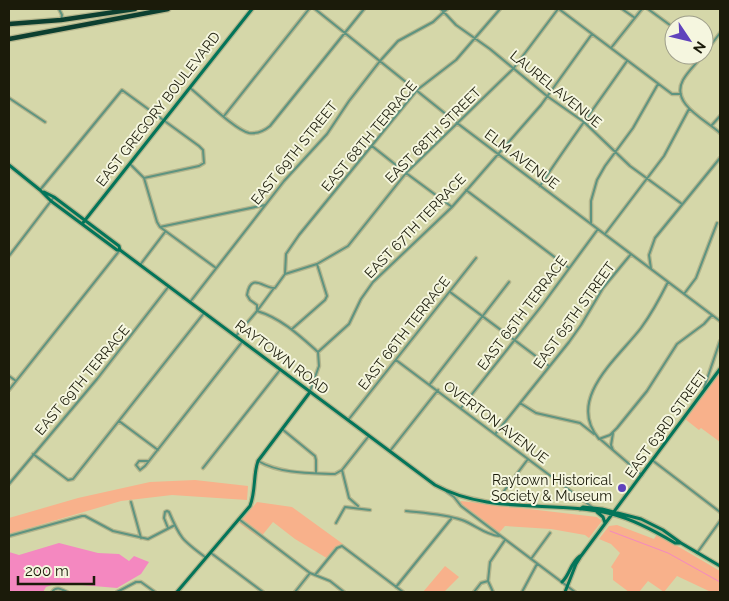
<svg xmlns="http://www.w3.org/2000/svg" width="729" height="601" viewBox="0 0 729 601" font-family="Raleway,sans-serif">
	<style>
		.green { fill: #f8b18b }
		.water { fill: #f488c0 }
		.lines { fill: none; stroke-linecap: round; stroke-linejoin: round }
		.stream { stroke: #f488c0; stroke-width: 1 }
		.street-casing { stroke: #b4b58c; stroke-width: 4.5 }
		.secondary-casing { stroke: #b4b58c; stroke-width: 5.5 }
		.highway-casing { stroke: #b4b58c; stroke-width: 7 }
		.street { stroke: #5e9480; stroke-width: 2 }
		.secondary { stroke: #037559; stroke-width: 3 }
		.highway { stroke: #0c3f30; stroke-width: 4.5 }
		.poi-dot { fill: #6043bc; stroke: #f5f6df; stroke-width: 2 }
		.labels { text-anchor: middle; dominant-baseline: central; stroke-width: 4; stroke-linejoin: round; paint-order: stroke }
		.street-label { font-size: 14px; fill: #1b1b0a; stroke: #f5f6df }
		.poi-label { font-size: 14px; fill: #1b1b0a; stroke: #f5f6df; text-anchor: end }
	</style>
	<rect width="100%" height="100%" fill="#d5d7a9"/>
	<path class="green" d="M720,372V442L701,428L699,430L685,419Z
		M195,480L248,486L247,500L172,495L121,501L9,534V518L78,498L150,482Z
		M461,501L597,517L602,521L589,538L585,535L551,529L505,526L499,533L460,504Z
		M257,502L292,507L343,544L330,560L295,539L273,522L260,538L239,523Z
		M617,525L654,539L657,534L720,571V592H711L677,576L664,592L648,581L639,592H629L613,580V569L611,567L620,553L611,544L599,539L609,526Z
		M445,566L459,577L444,592H423Z"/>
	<path class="water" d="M59,543L98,553L119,554L129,561L134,556L149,562L141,574L117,588L58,583L46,587L43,592H9V552L19,555Z"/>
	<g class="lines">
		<path class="stream" d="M610,531L668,553L720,582"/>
		<defs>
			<path id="street" d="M59,9L62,15L61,20
				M315,9L457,123L720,321
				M441,9L456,25L490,49L547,96L584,122L630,166L682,204
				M559,9L672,94H681
				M622,9L635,18
				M648,9L674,28
				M611,48L642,9
				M704,54L720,33
				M703,55C697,63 688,71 683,80C670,104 706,120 720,133
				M190,88C203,98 235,130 249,133C257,134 264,131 270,126L364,9
				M9,98L45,122
				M224,116L309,9
				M712,125L720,116
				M372,146L406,173L452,207
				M130,164L144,178L157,222L160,227L216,268
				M540,186C568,143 598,103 627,61
				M40,190L122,90L199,146L203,150L204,163L199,166L144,178
				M466,190L569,268
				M591,223V201L597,180L605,166L633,128L658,84
				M160,227L265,205
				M605,234L664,156L689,109
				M9,256L54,197
				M140,265L165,232
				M651,269L649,255L655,238L720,158
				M285,274L317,264L348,246L406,173L513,69L558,9
				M668,282C660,298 652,313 641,328C619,357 565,399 599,439L610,435L617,428L647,391L677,344L704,324L712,315
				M274,288L257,311C281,318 300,336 318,352
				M450,292L549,366
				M684,294L696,278L717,223
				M190,302L284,181L327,134L349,101L380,61L398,41L433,22L447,9
				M292,329L325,300L327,296L317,264
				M236,336L257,311V305L250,300L247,295C251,271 264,289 275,288L285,274L286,254L299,235L417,90L456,60L500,9
				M396,360L592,507
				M9,376L16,381
				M430,384L509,282
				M704,388L720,341
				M9,390L120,250
				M310,391L319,366L318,352L349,324L361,299L373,282L452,207L541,105L592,34
				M520,403L536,413L580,423L594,434
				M461,408L543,304L598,229
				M349,419L476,258
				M119,421L158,450
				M282,429L315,456L316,460V473
				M496,433L569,342L581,325L603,288L631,254
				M600,439L642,475
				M613,450L611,445L613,433
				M390,451L438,390
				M33,454L68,480L73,479L204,313
				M652,460L720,512
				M148,461H139L136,465L140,470L145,466L242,342
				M258,461C281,474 309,473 335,474L342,470L368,437
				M203,468L280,370
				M342,470L349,498L358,506
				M9,484L97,379L169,286
				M447,492L454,497L461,506L575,592
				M131,502L141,538
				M497,503L501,495L528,459
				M406,511C424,513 444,514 462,520C474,524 485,535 499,536
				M240,520L310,573L330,581L344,592
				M336,523L345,507L370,510
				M168,528L164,518L165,512L167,511L169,512C180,538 182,540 205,557
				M9,536L82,516H85L113,531L148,539L175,525
				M211,553L263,592
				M697,553L720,521
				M531,559L550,533
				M315,575L337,548L342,546L403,592
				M488,581L493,592
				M396,587L451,519
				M52,592C56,586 61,589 67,592
				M117,592L136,582H141L155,592
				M295,592L310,573
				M474,592L481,583L488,581L490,562L505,540
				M522,592L537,564"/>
			<path id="secondary" d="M9,165L40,190L51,201L117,250H120L435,485C489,515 555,500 612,514C635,520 655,531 675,543H681
				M44,192L54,197L119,246L120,250
				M82,224L252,9
				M580,509L583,507L602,509L641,519L663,530L681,543L720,566
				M597,512L603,517L605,523
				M562,582C570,575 570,563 580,556
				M177,592L250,506C256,491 253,475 258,461L310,392
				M565,592L576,564L581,556L720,369"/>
			<path id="highway" d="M9,24L61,20L135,9
				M9,39L168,9"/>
		</defs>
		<use href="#street" class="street-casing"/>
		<use href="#secondary" class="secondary-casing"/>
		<use href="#highway" class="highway-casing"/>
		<use href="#street" class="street"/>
		<use href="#secondary" class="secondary"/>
		<use href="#highway" class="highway"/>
	</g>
	<circle class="poi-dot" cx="622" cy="488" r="5"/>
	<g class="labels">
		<g class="street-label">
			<text transform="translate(556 89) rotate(39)">LAUREL AVENUE</text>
			<text transform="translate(158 109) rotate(-52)">EAST GREGORY BOULEVARD</text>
			<text transform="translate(433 135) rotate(-45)">EAST 68TH STREET</text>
			<text transform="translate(369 136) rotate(-50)">EAST 68TH TERRACE</text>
			<text transform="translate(294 153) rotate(-51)">EAST 69TH STREET</text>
			<text transform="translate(522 159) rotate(37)">ELM AVENUE</text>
			<text transform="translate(415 226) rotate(-46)">EAST 67TH TERRACE</text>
			<text transform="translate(522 313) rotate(-53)">EAST 65TH TERRACE</text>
			<text transform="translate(574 315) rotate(-54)">EAST 65TH STREET</text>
			<text transform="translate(404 333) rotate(-52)">EAST 66TH TERRACE</text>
			<text transform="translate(282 357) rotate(37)">RAYTOWN ROAD</text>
			<text transform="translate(82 380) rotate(-50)">EAST 69TH TERRACE</text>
			<text transform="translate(496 422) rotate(37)">OVERTON AVENUE</text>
			<text transform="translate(666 424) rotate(-54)">EAST 63RD STREET</text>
		</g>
		<g class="poi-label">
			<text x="612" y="480">Raytown Historical<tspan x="612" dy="16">Society &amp; Museum</tspan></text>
		</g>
	</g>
	<rect width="729" height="601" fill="none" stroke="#1b1b0a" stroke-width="20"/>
	<g transform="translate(689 40) rotate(125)"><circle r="24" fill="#f5f6df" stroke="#9e9e8a"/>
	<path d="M0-4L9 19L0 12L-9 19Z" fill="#6043bc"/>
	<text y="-8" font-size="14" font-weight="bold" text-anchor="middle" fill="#1b1b0a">N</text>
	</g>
	<path d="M18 576v8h76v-8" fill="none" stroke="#1b1b0a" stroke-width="2.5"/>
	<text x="25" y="576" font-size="15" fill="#1b1b0a" stroke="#f5f6df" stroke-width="4" paint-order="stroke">200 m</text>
</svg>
